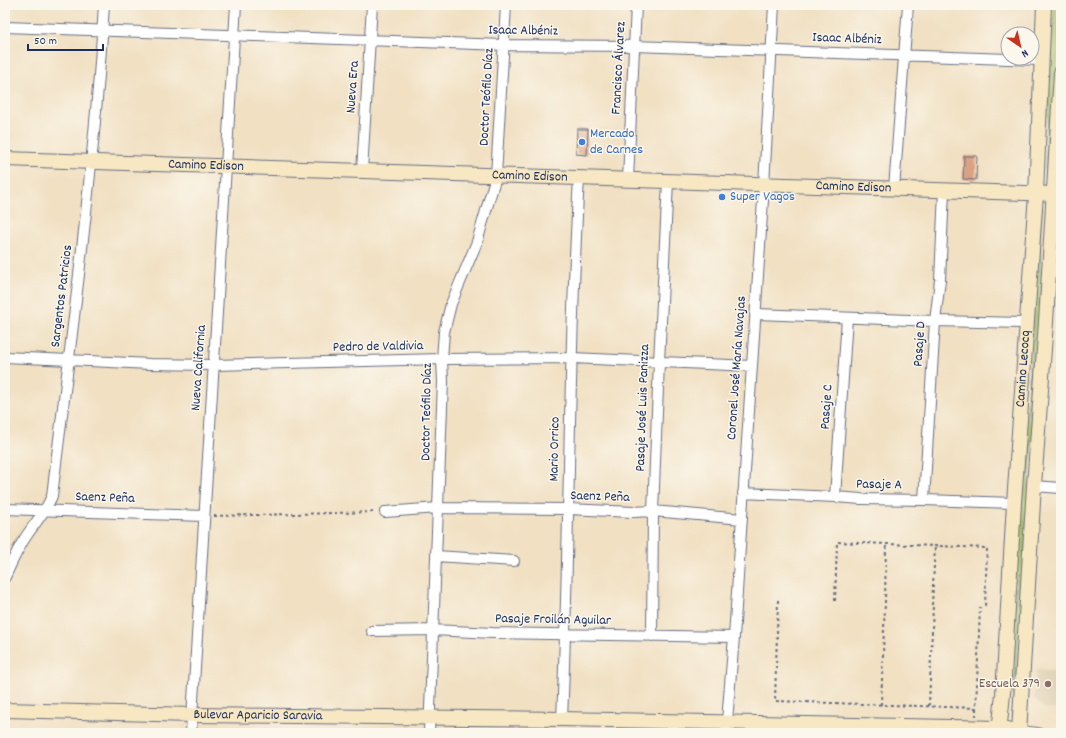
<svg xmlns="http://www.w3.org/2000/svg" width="1066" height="738" viewBox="0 0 1066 738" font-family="Dekko,sans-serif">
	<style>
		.built { fill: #e0d2b6 }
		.green { fill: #adc266; stroke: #647862 }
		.building { fill: #dba184 }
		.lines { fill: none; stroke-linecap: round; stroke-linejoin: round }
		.street-casing { stroke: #666d81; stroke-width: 12 }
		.secondary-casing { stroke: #666d81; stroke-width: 16 }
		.path { stroke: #666d81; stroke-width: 2; stroke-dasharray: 3 3; stroke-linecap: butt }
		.street { stroke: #fff; stroke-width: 10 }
		.secondary { stroke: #f7e8c3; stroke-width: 14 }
		.shop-dot { fill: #3f7fe0; stroke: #fbf7ec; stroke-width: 1.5 }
		.education-dot { fill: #8d6e63; stroke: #fbf7ec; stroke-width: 1.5 }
		.labels { text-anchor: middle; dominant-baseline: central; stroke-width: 3; stroke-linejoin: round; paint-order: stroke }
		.street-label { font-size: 14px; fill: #1b2f5e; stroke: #fbf7ec }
		.shop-label { font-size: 14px; fill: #366cbe; stroke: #fbf7ec; text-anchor: start }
		.education-label { font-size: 14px; fill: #785e54; stroke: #fbf7ec; text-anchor: end }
	</style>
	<rect width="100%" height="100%" fill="#fbf7ec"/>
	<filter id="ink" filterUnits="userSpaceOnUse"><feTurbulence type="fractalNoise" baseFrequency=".025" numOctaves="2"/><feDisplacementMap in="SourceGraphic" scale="8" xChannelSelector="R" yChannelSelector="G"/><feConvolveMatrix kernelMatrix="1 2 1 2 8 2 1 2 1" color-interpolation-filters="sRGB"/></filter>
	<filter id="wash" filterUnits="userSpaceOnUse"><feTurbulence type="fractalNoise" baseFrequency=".012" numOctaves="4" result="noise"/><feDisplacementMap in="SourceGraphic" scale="16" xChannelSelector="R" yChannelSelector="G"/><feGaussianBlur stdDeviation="0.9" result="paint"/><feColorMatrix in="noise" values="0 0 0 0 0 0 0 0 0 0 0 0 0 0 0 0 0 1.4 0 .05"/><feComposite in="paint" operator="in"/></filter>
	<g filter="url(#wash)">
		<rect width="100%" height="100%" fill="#f1e0c2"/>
		<path class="built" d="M1036,670L1061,671V710L1044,708L1036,701L1034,697Z"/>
		<path class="green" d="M1054,5H1061L1050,187H1044Z
			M1041,202L1040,247L1042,286L1014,718H1012L1015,670L1012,635Z"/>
		<g id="blocks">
			<path class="building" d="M577,129H588L587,155L576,154Z
				M964,156H977L976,180L963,179Z"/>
		</g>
	</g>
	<g filter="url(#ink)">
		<use href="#blocks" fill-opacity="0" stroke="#666d81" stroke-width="1"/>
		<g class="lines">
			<defs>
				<path id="street" d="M5,27L504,45L634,46L1041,60
					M362,171L372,5
					M628,180L636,5
					M894,189L908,5
					M755,314L935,321L1026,323
					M5,357L69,360L150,364L214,365L442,359L572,358L752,366
					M1034,486L1061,488
					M743,493L835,497L861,499L924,500L1014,503
					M835,497L847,318
					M924,500L935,321L940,280L944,191
					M5,509L204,516
					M385,512L438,508L568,509L633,512L653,511L742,519
					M436,556L514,561
					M5,577C11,564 17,550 25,538C34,524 46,511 52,496C72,333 94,169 104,5
					M372,631L433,630L493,633L734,637
					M652,636L653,512L659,362L668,182
					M562,719C570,539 568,359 579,179
					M1019,731L1038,733
					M191,733L236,5
					M429,733L443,382L442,359L444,332L451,304L477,242L496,176L506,5
					M726,733L734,637L764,185L774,5"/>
				<g id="secondary">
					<path id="s1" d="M5,159L1054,194"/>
					<path id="s2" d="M5,710L192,715L562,719L1000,728L1019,731"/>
					<path id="s3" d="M999,733L1003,694L1014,503L1036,194L1044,5"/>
					<path d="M1019,733L1034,486L1046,322L1061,73"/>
				</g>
			</defs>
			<use href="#street" class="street-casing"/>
			<use href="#secondary" class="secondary-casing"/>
			<path class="path" d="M214,516L375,512
				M778,600L775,701L976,708L980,607
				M835,601L837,542L987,548L985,607
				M932,605L935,546
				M881,705L885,603L886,544
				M929,706L933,605
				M976,708V716"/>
			<use href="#street" class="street"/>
			<use href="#secondary" class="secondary"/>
		</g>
	</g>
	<g class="shop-dot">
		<circle cx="582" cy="142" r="4"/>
		<circle cx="722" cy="197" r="4"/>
	</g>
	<circle class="education-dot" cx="1048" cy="684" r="4"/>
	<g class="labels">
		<g class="street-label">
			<text transform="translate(523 31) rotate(1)">Isaac Albéniz</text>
			<text transform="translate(847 39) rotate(2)">Isaac Albéniz</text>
			<text transform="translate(619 68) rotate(-87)">Francisco Álvarez</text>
			<text transform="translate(353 87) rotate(-86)">Nueva Era</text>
			<text transform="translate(487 97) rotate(-87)">Doctor Teófilo Díaz</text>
			<text stroke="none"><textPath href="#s1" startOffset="201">Camino Edison</textPath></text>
			<text stroke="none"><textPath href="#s1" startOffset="525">Camino Edison</textPath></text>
			<text stroke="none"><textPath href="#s1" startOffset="849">Camino Edison</textPath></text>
			<text transform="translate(62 296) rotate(-83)">Sargentos Patricios</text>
			<text transform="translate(920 344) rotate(-86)">Pasaje D</text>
			<text transform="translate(378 347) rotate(-1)">Pedro de Valdivia</text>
			<text transform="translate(199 368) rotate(-86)">Nueva California</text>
			<text transform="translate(737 368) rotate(-86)">Coronel José María Navajas</text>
			<text stroke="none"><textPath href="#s3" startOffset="365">Camino Lecocq</textPath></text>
			<text transform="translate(827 407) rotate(-86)">Pasaje C</text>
			<text transform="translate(643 408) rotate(-88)">Pasaje José Luis Panizza</text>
			<text transform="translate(427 412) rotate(-89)">Doctor Teófilo Díaz</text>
			<text transform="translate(555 449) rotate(-89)">Mario Orrico</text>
			<text transform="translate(879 485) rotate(1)">Pasaje A</text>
			<text transform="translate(600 497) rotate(2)">Saenz Peña</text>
			<text transform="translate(105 498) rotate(2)">Saenz Peña</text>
			<text transform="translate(553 620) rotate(1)">Pasaje Froilán Aguilar</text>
			<text stroke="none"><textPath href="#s2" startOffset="253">Bulevar Aparicio Saravia</textPath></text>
		</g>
		<g class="shop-label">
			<text x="590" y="134">Mercado<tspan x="590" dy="16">de Carnes</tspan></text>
			<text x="730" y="197">Super Vagos</text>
		</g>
		<g class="education-label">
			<text x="1040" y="684">Escuela 379</text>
		</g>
	</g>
	<rect width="1066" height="738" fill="none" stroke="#fbf7ec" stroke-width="20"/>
	<g transform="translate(1020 46) rotate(146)"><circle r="19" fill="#fbf7ec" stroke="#a1a7b3"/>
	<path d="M0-3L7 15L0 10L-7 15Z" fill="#c8321e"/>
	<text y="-6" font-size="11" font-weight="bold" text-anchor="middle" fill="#1b2f5e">N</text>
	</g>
	<path d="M28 44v6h75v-6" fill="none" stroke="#1b2f5e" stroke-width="2"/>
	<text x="34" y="44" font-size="12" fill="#1b2f5e" stroke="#fbf7ec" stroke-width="3" paint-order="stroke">50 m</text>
</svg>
